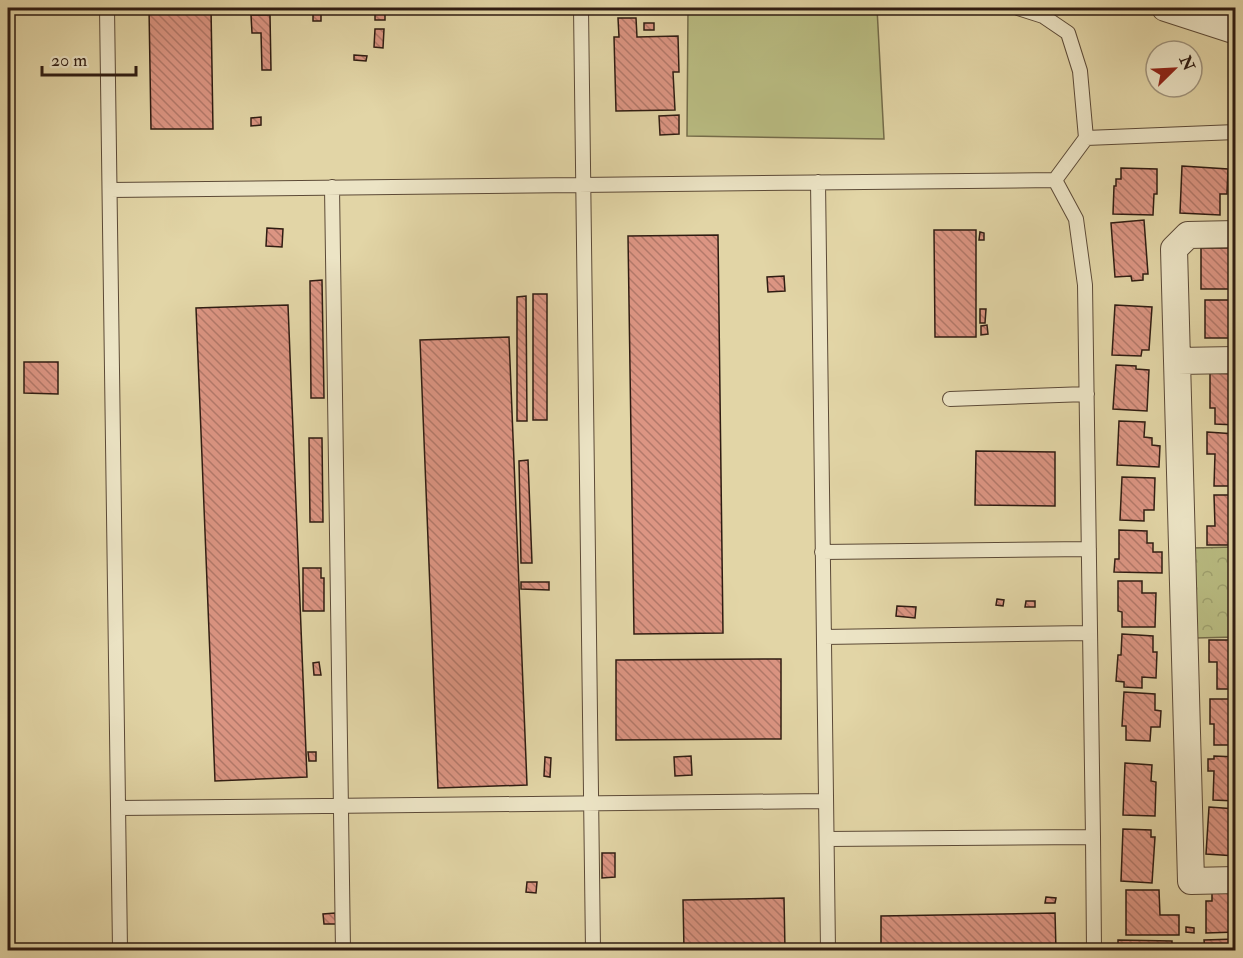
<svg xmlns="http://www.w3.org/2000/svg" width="1243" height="958" viewBox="0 0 1243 958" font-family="'IM FELL Double Pica',serif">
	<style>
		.park { fill: url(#park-crowns); stroke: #746c4a; stroke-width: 1.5 }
		.pitch { fill: #b9bc82; stroke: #746c4a; stroke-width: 1.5 }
		.building { fill: url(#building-back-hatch); stroke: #2f1c12; stroke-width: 1.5 }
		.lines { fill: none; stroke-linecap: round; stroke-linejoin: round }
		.lane-casing { stroke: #5c4a37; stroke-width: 16 }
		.street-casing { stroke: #5c4a37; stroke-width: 28 }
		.lane { stroke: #ece4c5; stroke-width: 14 }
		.street { stroke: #ece4c5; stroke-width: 26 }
	</style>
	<defs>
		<pattern id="park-crowns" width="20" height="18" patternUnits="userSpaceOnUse" patternTransform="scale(1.5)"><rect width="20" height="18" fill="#b9bc82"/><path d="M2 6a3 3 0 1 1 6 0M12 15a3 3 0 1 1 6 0" fill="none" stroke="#9fa16f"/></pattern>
		<pattern id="building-back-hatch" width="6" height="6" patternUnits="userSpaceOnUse" patternTransform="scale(1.5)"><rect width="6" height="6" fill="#dc9583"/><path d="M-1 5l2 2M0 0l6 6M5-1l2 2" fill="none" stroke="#b3796a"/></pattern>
	</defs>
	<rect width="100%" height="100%" fill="#e2d5a6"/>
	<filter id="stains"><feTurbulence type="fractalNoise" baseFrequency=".00333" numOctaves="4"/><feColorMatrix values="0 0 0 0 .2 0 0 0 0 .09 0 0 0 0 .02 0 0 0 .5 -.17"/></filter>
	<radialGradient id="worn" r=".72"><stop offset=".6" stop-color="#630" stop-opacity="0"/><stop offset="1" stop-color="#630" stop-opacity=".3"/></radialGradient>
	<path class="park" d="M1235,547V637L1195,638L1192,548Z"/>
	<path class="pitch" d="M688,8H877L884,139L687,136Z"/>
	<path class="building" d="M149,8H211L213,129H151Z
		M313,8H321V21H313Z
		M375,8H385V20H375Z
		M251,15H270L271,70H262L261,33H252Z
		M618,18H636L637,37L678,36L679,72H673L675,110L616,111L614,37H619Z
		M644,23H654V30H644Z
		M375,29H384L383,48L374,47Z
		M354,55L367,56L366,61L354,60Z
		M679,115V134L660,135L659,116Z
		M261,117V125L251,126V118Z
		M1182,166L1228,169L1227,194H1220V215L1180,213Z
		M1121,168L1157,169V194H1154L1153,215L1113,214L1114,186H1116V179H1121Z
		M1144,220L1148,274H1143V280L1132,281L1131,276L1115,277L1111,223Z
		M267,228L283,229L282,247L266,246Z
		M934,230H976V337H935Z
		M980,232L984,233V240H979Z
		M718,235L723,633L634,634L628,236Z
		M1201,248H1236V289H1201Z
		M784,276L785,291L768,292L767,277Z
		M322,280L324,398H311L310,281Z
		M533,294H547V420H533Z
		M526,296L527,421H517V297Z
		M1205,300H1236V338H1205Z
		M288,305L307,777L215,781L196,308Z
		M1115,305L1152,307L1149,350H1142L1141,356L1112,355Z
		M980,309H986L985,323H980Z
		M987,325L988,334L981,335V326Z
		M509,337L527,785L438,788L420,340Z
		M24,362H58V394L24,393Z
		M1116,365L1136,366V369L1149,370L1147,411L1113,409Z
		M1210,373L1236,374V425L1215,424V408H1210Z
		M1119,421L1145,422L1144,437L1152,438V445L1160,446L1159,467L1117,465Z
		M1207,432L1236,434V486H1214L1215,454H1207Z
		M309,438H322L323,522H310Z
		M976,451L1055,452V506L975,505Z
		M528,460L532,563H521L519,461Z
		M1122,477L1155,478L1154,510H1144V521L1120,520Z
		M1214,495H1236V545H1207V526H1215Z
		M1119,530L1147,531V543H1153V552H1162V573L1114,572L1115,559H1119Z
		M303,568H321V578H324V611H303Z
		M1118,581H1142V593H1156L1155,627H1122V612L1118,611Z
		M521,582H549V590L521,589Z
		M997,599L1004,600L1003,606L996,605Z
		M1026,601H1035V607H1025Z
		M897,606L916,607L915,618L896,616Z
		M1122,634L1153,636V652H1157L1156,678L1142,677V688L1124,687V682L1116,681L1118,655H1121Z
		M1209,640H1236V689H1217V662H1209Z
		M781,659V739L616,740V660Z
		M319,662L321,675H314L313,663Z
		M1124,692L1155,694V710L1161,711L1160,727H1151L1150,741L1126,740V726H1122Z
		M1210,699H1236V745H1214V724H1210Z
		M308,752H316V761H309Z
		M691,756L692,775L675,776L674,757Z
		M1214,756L1236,757V801L1213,800L1214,771H1208V759H1214Z
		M545,757L551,758L550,777L544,776Z
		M1125,763L1152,765L1151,781L1156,782L1155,816L1123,815Z
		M1209,807L1236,809V856L1206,854Z
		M1123,829L1151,830V837H1155L1152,883L1121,881Z
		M602,853H615V877L602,878Z
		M527,882H537L536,893L526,892Z
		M1126,890H1159L1160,915H1179V935H1126Z
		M1212,890H1236V932L1206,933V901H1212Z
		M1046,897L1056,898L1055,903H1045Z
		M784,898L785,950H684L683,900Z
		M335,913L336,924H324L323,914Z
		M1055,913L1056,950H881V916Z
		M1186,927L1194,928V933L1186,932Z
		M1236,939V950H1205L1204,940Z
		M1118,940L1172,941V950H1118Z
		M612,944L649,945V950H612Z"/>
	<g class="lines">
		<defs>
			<path id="lane" d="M107,8L120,950
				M581,8L593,950
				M1018,8L1043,16L1068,33L1080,71L1086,138L1236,132
				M1055,180L1076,219L1085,285L1093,837
				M1055,180L1086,138
				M818,182L828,950
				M332,187L343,950
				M110,190L1055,180
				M950,399L1087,394
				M822,552L1089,549
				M824,637L1090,633
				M118,808L826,801
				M827,839L1093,837L1094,950"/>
			<path id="street" d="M1165,8L1236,31
				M1236,234L1188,235L1174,249L1191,881L1236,880
				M1178,361L1236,360"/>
		</defs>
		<use href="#lane" class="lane-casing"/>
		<use href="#street" class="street-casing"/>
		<use href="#lane" class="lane"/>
		<use href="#street" class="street"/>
	</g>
	<rect width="1243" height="958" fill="none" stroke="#e2d5a6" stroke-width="30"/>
	<rect x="9" y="9" width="1225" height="940" fill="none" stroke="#2f1c12" stroke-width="3"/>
	<rect x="15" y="15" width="1213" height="928" fill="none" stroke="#2f1c12" stroke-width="1.5"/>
	<g transform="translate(1174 69) rotate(66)"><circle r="28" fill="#ece4c5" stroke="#a0947d" stroke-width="1.5"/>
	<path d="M0-4.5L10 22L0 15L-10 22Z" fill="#8f2418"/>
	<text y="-9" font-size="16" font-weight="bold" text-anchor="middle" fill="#2f1c12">N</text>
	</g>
	<path d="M42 66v9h94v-9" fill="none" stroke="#2f1c12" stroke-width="3"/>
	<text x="51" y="66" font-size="18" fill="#2f1c12" stroke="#ece4c5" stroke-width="4.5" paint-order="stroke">20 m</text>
	<rect width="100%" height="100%" filter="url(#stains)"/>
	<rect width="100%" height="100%" fill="url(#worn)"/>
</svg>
